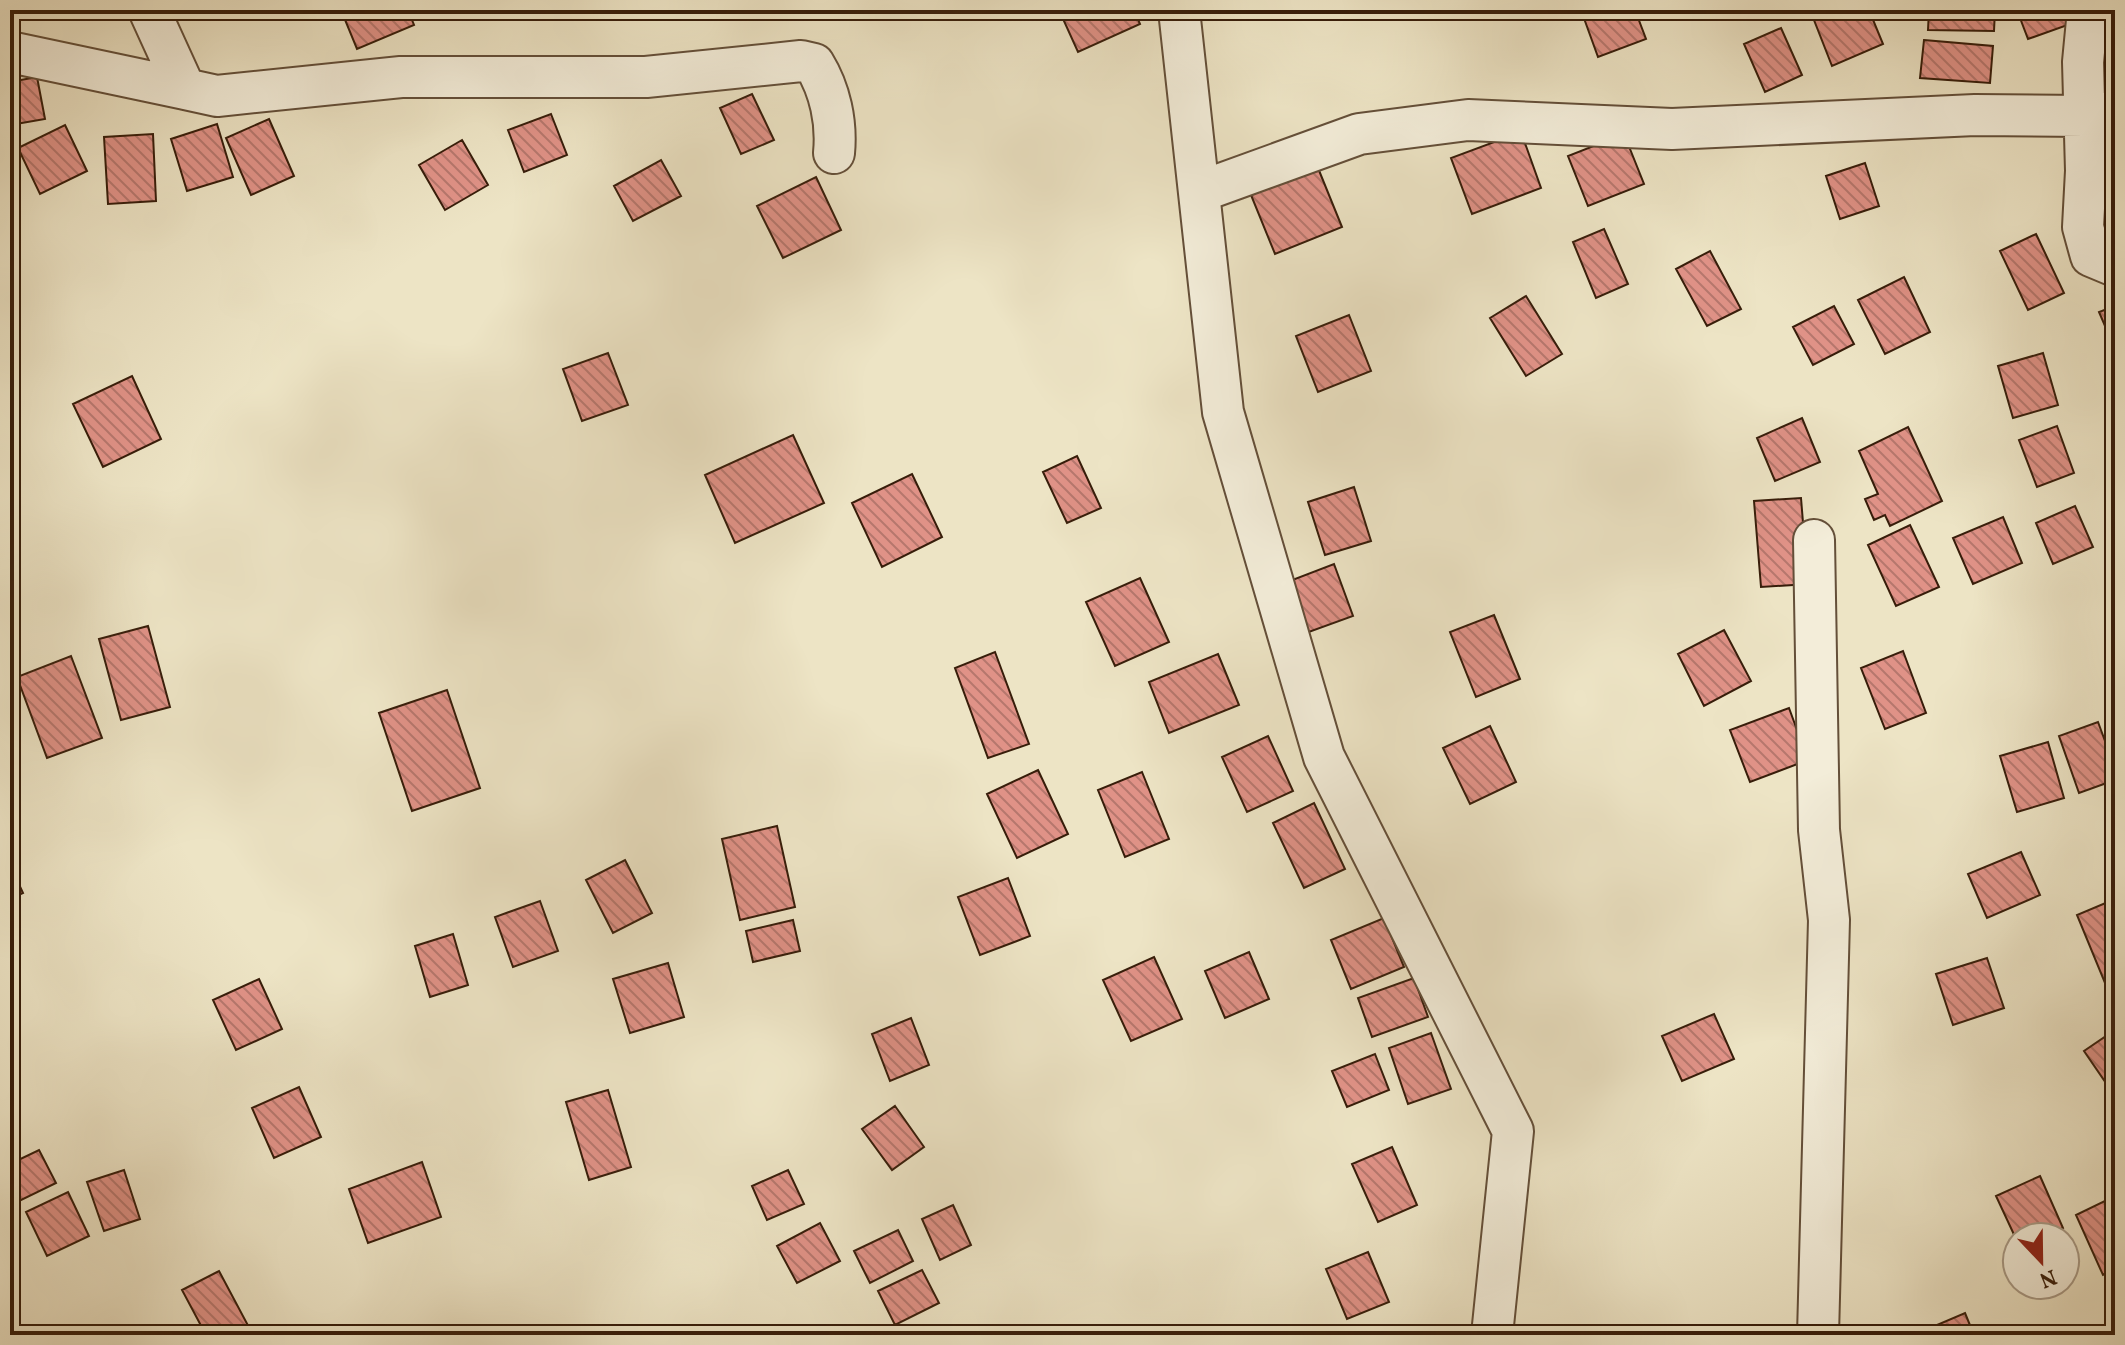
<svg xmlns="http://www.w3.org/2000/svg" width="2125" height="1345" viewBox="0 0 2125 1345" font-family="Vollkorn,serif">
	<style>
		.building { fill: url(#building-back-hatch); stroke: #371d0a; stroke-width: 2 }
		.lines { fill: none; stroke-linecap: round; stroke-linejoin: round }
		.street-casing { stroke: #644f39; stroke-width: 44 }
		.street { stroke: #f3edd9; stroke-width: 40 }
	</style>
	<defs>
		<pattern id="building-back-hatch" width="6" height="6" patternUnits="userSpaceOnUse" patternTransform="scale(2)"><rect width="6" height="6" fill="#e09287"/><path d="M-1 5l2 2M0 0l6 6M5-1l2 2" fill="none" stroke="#b6776d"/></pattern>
	</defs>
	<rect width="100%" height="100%" fill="#ede4c5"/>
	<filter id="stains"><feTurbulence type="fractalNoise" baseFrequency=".0025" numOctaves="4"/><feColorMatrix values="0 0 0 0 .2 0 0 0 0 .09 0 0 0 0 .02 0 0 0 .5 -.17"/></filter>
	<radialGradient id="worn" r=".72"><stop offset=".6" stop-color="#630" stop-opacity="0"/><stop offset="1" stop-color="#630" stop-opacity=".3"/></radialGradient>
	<path class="building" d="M341,10H408L414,25L357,49Z
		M1059,10H1134L1140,24L1078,52Z
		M1581,10H1635L1646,39L1598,57Z
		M1839,10H1869L1883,44L1832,66L1814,20Z
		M1929,10H1995L1994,31L1928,30Z
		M2017,10H2071L2076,22L2028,39Z
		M1781,28L1802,75L1765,92L1744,44Z
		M1924,40L1993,46L1990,83L1920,78Z
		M37,77L45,119L10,125V82Z
		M752,94L774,140L741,154L720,108Z
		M551,114L567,155L524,172L508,130Z
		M269,119L294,176L251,195L226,138Z
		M217,124L233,177L187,191L171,139Z
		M65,125L87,171L40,194L18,148Z
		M1521,132L1541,188L1472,214L1451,158Z
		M153,134L156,201L108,204L104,137Z
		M1624,134L1644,184L1588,206L1568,156Z
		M462,140L488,185L445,210L419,165Z
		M661,160L681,196L633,221L614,186Z
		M1865,163L1879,206L1840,219L1826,176Z
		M1318,168L1342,227L1275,254L1251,195Z
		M816,177L841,230L783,258L757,206Z
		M1604,229L1628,284L1596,298L1573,242Z
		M2036,234L2064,293L2028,310L2000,251Z
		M1710,251L1741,309L1707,326L1676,269Z
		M1904,277L1930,332L1885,354L1858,300Z
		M1526,296L1562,354L1526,376L1490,318Z
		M1834,306L1854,344L1813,365L1793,327Z
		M2115,306V338L2111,340L2099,312Z
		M1349,315L1371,371L1318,392L1296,336Z
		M608,353L628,405L582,421L563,369Z
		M2043,353L2058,405L2013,418L1998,366Z
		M132,376L161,439L103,467L73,404Z
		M1802,418L1820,462L1775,481L1757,438Z
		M2057,426L2074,473L2037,487L2019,440Z
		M1908,427L1942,501L1890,526L1885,515L1874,520L1865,499L1878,494L1859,451Z
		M793,435L824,503L735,543L705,475Z
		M1077,456L1101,508L1067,523L1043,472Z
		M912,474L942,537L882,567L852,503Z
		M1354,487L1371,541L1325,555L1308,502Z
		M1801,498L1808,584L1761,587L1754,501Z
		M2075,506L2093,547L2053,564L2036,523Z
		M2003,517L2022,563L1973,584L1953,538Z
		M1910,525L1939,587L1896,606L1868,545Z
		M1334,564L1353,616L1306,633L1287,582Z
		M1140,578L1169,642L1115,666L1086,602Z
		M1494,615L1520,679L1476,697L1450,632Z
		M148,626L170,707L121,720L99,639Z
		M1724,630L1751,681L1704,706L1678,654Z
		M1903,651L1926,713L1885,729L1861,668Z
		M995,652L1029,744L988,758L955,668Z
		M1218,654L1239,705L1169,733L1149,682Z
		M71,656L102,738L47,758L17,677Z
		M447,690L480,788L412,811L379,713Z
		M1789,708L1808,760L1750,782L1730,730Z
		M2098,722L2115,768V780L2079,793L2059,736Z
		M1490,726L1516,782L1470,804L1443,748Z
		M1268,736L1293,791L1247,812L1222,757Z
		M2048,742L2064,798L2017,812L2000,756Z
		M1038,770L1068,834L1017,858L987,794Z
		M1142,772L1169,839L1125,857L1098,790Z
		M1314,803L1345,869L1304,888L1273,823Z
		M777,826L795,907L740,920L722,839Z
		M2021,852L2040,895L1987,918L1968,874Z
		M625,860L652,913L613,933L586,880Z
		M10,865L23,893L10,899Z
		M1008,878L1030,936L980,955L958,897Z
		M2115,899V979L2105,983L2077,915Z
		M540,901L558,951L513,967L495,917Z
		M1384,918L1404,967L1351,989L1331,940Z
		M793,920L800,951L753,962L746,931Z
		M453,934L468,985L430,997L415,946Z
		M1249,952L1269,999L1225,1018L1205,971Z
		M1154,957L1182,1019L1131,1041L1103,980Z
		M1987,958L2004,1008L1953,1025L1936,974Z
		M668,963L684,1017L630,1033L613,979Z
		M1414,978L1428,1017L1372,1037L1358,998Z
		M259,979L282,1029L236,1050L213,1000Z
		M1714,1014L1734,1059L1682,1081L1662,1036Z
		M911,1018L929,1065L890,1081L872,1034Z
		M2115,1030V1077L2106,1083L2084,1051Z
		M1431,1033L1451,1089L1408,1104L1389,1048Z
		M1375,1054L1389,1090L1347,1107L1332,1071Z
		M299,1087L321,1137L274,1158L252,1108Z
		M608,1090L631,1167L589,1180L566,1102Z
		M895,1106L924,1147L892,1170L862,1129Z
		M1392,1147L1417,1205L1378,1222L1352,1164Z
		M39,1150L56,1183L13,1204L10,1198V1164Z
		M422,1162L441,1217L368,1243L349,1189Z
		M124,1170L140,1219L104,1231L87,1182Z
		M788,1170L804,1204L767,1220L752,1186Z
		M2040,1176L2063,1228L2044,1237H2017V1241L1996,1196Z
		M68,1192L89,1236L47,1256L26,1212Z
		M2115,1196V1269L2103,1275L2076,1215Z
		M953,1205L971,1245L940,1260L922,1219Z
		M820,1223L840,1261L797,1283L777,1246Z
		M898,1230L913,1261L870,1283L854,1251Z
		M1368,1252L1389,1302L1347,1319L1326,1269Z
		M922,1270L939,1303L895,1325L878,1291Z
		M219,1271L252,1333L248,1335H206L182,1290Z
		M1965,1313L1974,1335H1916V1334Z"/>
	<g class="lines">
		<defs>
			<path id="street" d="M149,10L185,89L217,96L401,77H646L801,61L814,64C830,90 837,122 834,153
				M1179,10L1223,412L1324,757L1513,1131L1492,1335
				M2088,10L2083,62L2086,171L2083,227L2091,256L2115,266
				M10,52L185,89
				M1199,192L1359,134L1468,120L1672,129L1975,115L2084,116L2115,112
				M1814,540L1819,830L1829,920L1818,1335"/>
		</defs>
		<use href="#street" class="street-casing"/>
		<use href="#street" class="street"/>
	</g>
	<rect width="2125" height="1345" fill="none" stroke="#ede4c5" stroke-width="40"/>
	<rect x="12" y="12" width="2101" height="1321" fill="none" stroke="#371d0a" stroke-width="4"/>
	<rect x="20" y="20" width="2085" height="1305" fill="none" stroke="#371d0a" stroke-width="2"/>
	<g transform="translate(2041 1261) rotate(158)"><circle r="38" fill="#f3edd9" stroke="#a89a86" stroke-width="2"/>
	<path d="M0-6L14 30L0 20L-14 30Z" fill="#8f2418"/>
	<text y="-12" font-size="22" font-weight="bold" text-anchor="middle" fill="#371d0a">N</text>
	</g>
	<rect width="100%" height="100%" filter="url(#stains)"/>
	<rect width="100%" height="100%" fill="url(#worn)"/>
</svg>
